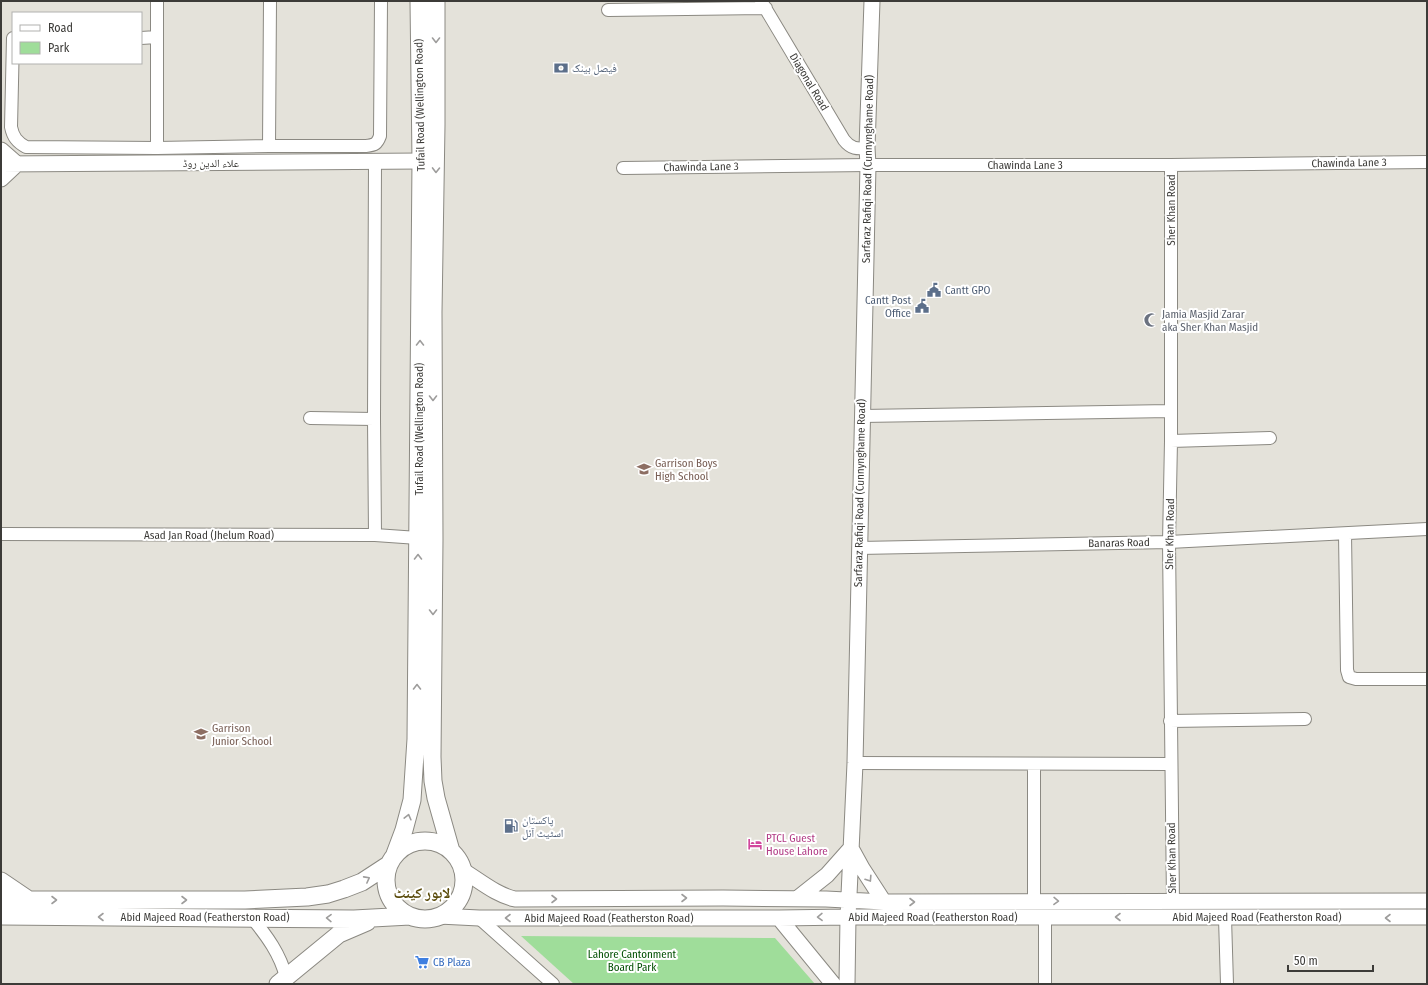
<svg xmlns="http://www.w3.org/2000/svg" width="1428" height="985" viewBox="0 0 1428 985" font-family="'Fira Sans Condensed','Noto Naskh Arabic',sans-serif">
	<style>
		.green { fill: #9fdd9a }
		.lines { fill: none; stroke-linecap: round; stroke-linejoin: round }
		.minor-casing { stroke: #8b8982; stroke-width: 14 }
		.tertiary-casing { stroke: #8b8982; stroke-width: 17 }
		.secondary-casing { stroke: #8b8982; stroke-width: 19 }
		.minor { stroke: #fff; stroke-width: 12 }
		.tertiary { stroke: #fff; stroke-width: 15 }
		.secondary { stroke: #fff; stroke-width: 17 }
		.oneway { stroke: #9e9d9c }
		.labels { text-anchor: middle; dominant-baseline: central; stroke-width: 4; stroke-linejoin: round; paint-order: stroke }
		.service-label { font-size: 11px; fill: #4e5e75; stroke: #fff; text-anchor: start }
		.street-label { font-size: 11px; fill: #3c3b38; stroke: #fff }
		.worship-label { font-size: 11px; fill: #5b616d; stroke: #fff; text-anchor: start }
		.education-label { font-size: 11px; fill: #785e54; stroke: #fff; text-anchor: start }
		.hotel-label { font-size: 11px; fill: #b23c85; stroke: #fff; text-anchor: start }
		.park-label { font-size: 11px; fill: #025003; stroke: #fff }
		.shop-label { font-size: 11px; fill: #366cbe; stroke: #fff; text-anchor: start }
		.district-label { font-size: 15px; font-weight: bold; fill: #5b4c0c; stroke: #fff }
	</style>
	<rect width="100%" height="100%" fill="#e4e2da"/>
	<path class="green" d="M521,936L775,938L815,984H574Z"/>
	<g class="lines">
		<defs>
			<path id="minor" d="M157,1V148
				M761,1L844,140C851,149 857,149 867,148
				M608,10L766,8
				M13,38L11,127C13,137 17,142 26,147L157,148L269,146H366C375,145 377,144 380,136L381,1
				M141,38L157,37
				M269,146L270,1
				M1171,165V441L1169,542L1173,902
				M623,168L868,165H1171L1427,162
				M862,416L1170,411
				M310,418L374,419
				M1171,441L1270,438
				M1,534L375,535L418,538
				M1345,534L1347,670L1349,677L1356,679H1427
				M375,535L374,419L375,162
				M859,548L1169,542L1427,529
				M1170,721L1305,719
				M855,763L1171,764
				M1034,901V764
				M1045,917V984
				M252,918C267,936 280,954 286,977
				M479,918L553,984
				M1225,918L1227,984"/>
			<path id="tertiary" d="M1,150L17,164L1,179
				M1,164L421,161
				M462,870C479,880 496,895 515,899L723,898L826,899L884,902L1427,901
				M798,898L827,875L851,848L862,868L884,902
				M439,916L479,918H779L848,917H1427
				M779,918L833,984
				M847,984L848,917L855,763L868,165L867,148L872,1"/>
			<path id="secondary" d="M436,1V125L433,312L434,539L432,757L433,781L436,798L451,851
				M386 880a39 39 0 1 1 78 0a39 39 0 1 1-78 0Z
				M395,854L404,830L412,800L416,739L421,161L419,1
				M1,881L29,900
				M1,900H245L307,897L328,894L344,889L362,882L388,865
				M1,916L354,919L410,916
				M278,984L339,934L367,922"/>
		</defs>
		<use href="#minor" class="minor-casing"/>
		<use href="#tertiary" class="tertiary-casing"/>
		<use href="#secondary" class="secondary-casing"/>
		<use href="#minor" class="minor"/>
		<use href="#tertiary" class="tertiary"/>
		<use href="#secondary" class="secondary"/>
	</g>
	<defs><path id="oneway-chevron" d="M-2-3.5L2.5 0L-2 3.5" fill="none" stroke-width="1.6" stroke-linecap="round" stroke-linejoin="round"/></defs>
	<g class="oneway">
		<use href="#oneway-chevron" transform="translate(436 40) rotate(90)"/>
		<use href="#oneway-chevron" transform="translate(436 170) rotate(91)"/>
		<use href="#oneway-chevron" transform="translate(420 343) rotate(-90)"/>
		<use href="#oneway-chevron" transform="translate(433 398) rotate(90)"/>
		<use href="#oneway-chevron" transform="translate(418 557) rotate(-90)"/>
		<use href="#oneway-chevron" transform="translate(433 612) rotate(90)"/>
		<use href="#oneway-chevron" transform="translate(417 687) rotate(-90)"/>
		<use href="#oneway-chevron" transform="translate(408 817) rotate(-76)"/>
		<use href="#oneway-chevron" transform="translate(367 879) rotate(-28)"/>
		<use href="#oneway-chevron" transform="translate(869 879) rotate(57)"/>
		<use href="#oneway-chevron" transform="translate(684 898)"/>
		<use href="#oneway-chevron" transform="translate(554 899)"/>
		<use href="#oneway-chevron" transform="translate(54 900)"/>
		<use href="#oneway-chevron" transform="translate(184 900)"/>
		<use href="#oneway-chevron" transform="translate(1056 901) rotate(1)"/>
		<use href="#oneway-chevron" transform="translate(912 902)"/>
		<use href="#oneway-chevron" transform="translate(101 917) rotate(-180)"/>
		<use href="#oneway-chevron" transform="translate(820 917) rotate(179)"/>
		<use href="#oneway-chevron" transform="translate(1118 917) rotate(180)"/>
		<use href="#oneway-chevron" transform="translate(329 918) rotate(-179)"/>
		<use href="#oneway-chevron" transform="translate(508 918) rotate(180)"/>
		<use href="#oneway-chevron" transform="translate(1388 918) rotate(180)"/>
	</g>
	<defs>
		<symbol id="bank-bare" viewBox="-9 -9 18 18"><path d="M-6-4H6V4H-6ZM0-2.3a2.3 2.3 0 1 0 0 4.6a2.3 2.3 0 1 0 0-4.6Z" fill="#5c6f8a" stroke="#fff" stroke-width="2.5" paint-order="stroke"/></symbol>
		<symbol id="civic-bare" viewBox="-9 -9 18 18"><path d="M-.6-6.5H3V-4.5H.6V-3L4-1V1h2V6H-6V1h2V-1L-.6-3ZM-1.2 2.5V6h2.4V2.5Z" fill="#5c6f8a" stroke="#fff" stroke-width="2.5" paint-order="stroke"/></symbol>
		<symbol id="mosque-bare" viewBox="-9 -9 18 18"><path d="M3.5-4.9A6 6 0 1 0 3.5 4.9A5 5 0 1 1 3.5-4.9Z" fill="#6b7280" stroke="#fff" stroke-width="2.5" paint-order="stroke"/></symbol>
		<symbol id="school-bare" viewBox="-9 -9 18 18"><path d="M0-5L7-2L0 1L-7-2ZM-4 1L0 2.5L4 1V4Q0 6-4 4Z" fill="#8d6e63" stroke="#fff" stroke-width="2.5" paint-order="stroke"/></symbol>
		<symbol id="fuel-bare" viewBox="-9 -9 18 18"><path d="M-5.5-6h7V0h2V4h1.3V-2.5L3-4.5l.8-.8L6-3V5H2.5V1h-1V6h-7ZM-4.2-4.7v3.2H.2V-4.7Z" fill="#5c6f8a" stroke="#fff" stroke-width="2.5" paint-order="stroke"/></symbol>
		<symbol id="hotel-bare" viewBox="-9 -9 18 18"><path d="M-6-4.5h1.5V1H6V5H4.5V3h-9V5H-6ZM-4 0a1.8 1.8 0 1 1 3.6 0ZM.5 0V-2.5h3Q6-2.5 6 0Z" fill="#d1479c" stroke="#fff" stroke-width="2.5" paint-order="stroke"/></symbol>
		<symbol id="supermarket-bare" viewBox="-9 -9 18 18"><path d="M-6-5.5h2.5l.6 2H6L4.5 2H-2.5L-4.4-4H-6ZM-1.5 3.2a1.3 1.3 0 1 0 .1 0ZM3 3.2a1.3 1.3 0 1 0 .1 0Z" fill="#3f7fe0" stroke="#fff" stroke-width="2.5" paint-order="stroke"/></symbol>
	</defs>
	<g fill-rule="evenodd">
		<use href="#bank-bare" x="551" y="58" width="20" height="20"/>
		<use href="#civic-bare" x="924" y="280" width="20" height="20"/>
		<use href="#civic-bare" x="912" y="296" width="20" height="20"/>
		<use href="#mosque-bare" x="1141" y="310" width="20" height="20"/>
		<use href="#school-bare" x="634" y="459" width="20" height="20"/>
		<use href="#school-bare" x="191" y="724" width="20" height="20"/>
		<use href="#fuel-bare" x="501" y="816" width="20" height="20"/>
		<use href="#hotel-bare" x="745" y="834" width="20" height="20"/>
		<use href="#supermarket-bare" x="412" y="952" width="20" height="20"/>
	</g>
	<g class="labels">
		<g class="service-label">
			<text x="572" y="68">فیصل بینک</text>
			<text x="945" y="290">Cantt GPO</text>
			<text x="911" y="300" text-anchor="end">Cantt Post<tspan x="911" dy="13">Office</tspan></text>
			<text x="522" y="820">پاکستان<tspan x="522" dy="13">اسٹیٹ آئل</tspan></text>
		</g>
		<g class="street-label">
			<text transform="translate(809 82) rotate(59)">Diagonal Road</text>
			<text transform="translate(420 105) rotate(-91)">Tufail Road (Wellington Road)</text>
			<text x="211" y="163">علاء الدین روڈ</text>
			<text transform="translate(1349 163) rotate(-1)">Chawinda Lane 3</text>
			<text x="1025" y="165">Chawinda Lane 3</text>
			<text transform="translate(701 167) rotate(-1)">Chawinda Lane 3</text>
			<text transform="translate(868 169) rotate(-89)">Sarfaraz Rafiqi Road (Cunnynghame Road)</text>
			<text transform="translate(1171 210) rotate(-90)">Sher Khan Road</text>
			<text transform="translate(419 429) rotate(-90)">Tufail Road (Wellington Road)</text>
			<text transform="translate(860 493) rotate(-89)">Sarfaraz Rafiqi Road (Cunnynghame Road)</text>
			<text transform="translate(1170 534) rotate(-89)">Sher Khan Road</text>
			<text x="209" y="535">Asad Jan Road (Jhelum Road)</text>
			<text transform="translate(1119 543) rotate(-1)">Banaras Road</text>
			<text transform="translate(1172 858) rotate(-91)">Sher Khan Road</text>
			<text x="205" y="917">Abid Majeed Road (Featherston Road)</text>
			<text x="933" y="917">Abid Majeed Road (Featherston Road)</text>
			<text x="1257" y="917">Abid Majeed Road (Featherston Road)</text>
			<text x="609" y="918">Abid Majeed Road (Featherston Road)</text>
		</g>
		<g class="worship-label">
			<text x="1162" y="314">Jamia Masjid Zarar<tspan x="1162" dy="13">aka Sher Khan Masjid</tspan></text>
		</g>
		<g class="education-label">
			<text x="655" y="463">Garrison Boys<tspan x="655" dy="13">High School</tspan></text>
			<text x="212" y="728">Garrison<tspan x="212" dy="13">Junior School</tspan></text>
		</g>
		<g class="hotel-label">
			<text x="766" y="838">PTCL Guest<tspan x="766" dy="13">House Lahore</tspan></text>
		</g>
		<g class="park-label">
			<text x="632" y="954">Lahore Cantonment<tspan x="632" dy="13">Board Park</tspan></text>
		</g>
		<g class="shop-label">
			<text x="433" y="962">CB Plaza</text>
		</g>
		<g class="district-label">
			<text x="422" y="893">لاہور کینٹ</text>
		</g>
	</g>
	<rect width="1428" height="985" fill="none" stroke="#3c3b38" stroke-width="4"/>
	<rect x="12" y="12" width="130" height="52" fill="#ffffff" stroke="#b1b1af"/>
	<rect x="20" y="25" width="20" height="6" fill="#ffffff" stroke="#b1b1af"/>
	<text x="48" y="32" font-size="12" fill="#3c3b38">Road</text>
	<rect x="20" y="42" width="20" height="12" fill="#9fdd9a" stroke="#b1b1af"/>
	<text x="48" y="52" font-size="12" fill="#3c3b38">Park</text>
	<path d="M1288 965v6h85v-6" fill="none" stroke="#3c3b38" stroke-width="2"/>
	<text x="1294" y="965" font-size="12" fill="#3c3b38" stroke="#ffffff" stroke-width="3" paint-order="stroke">50 m</text>
</svg>
